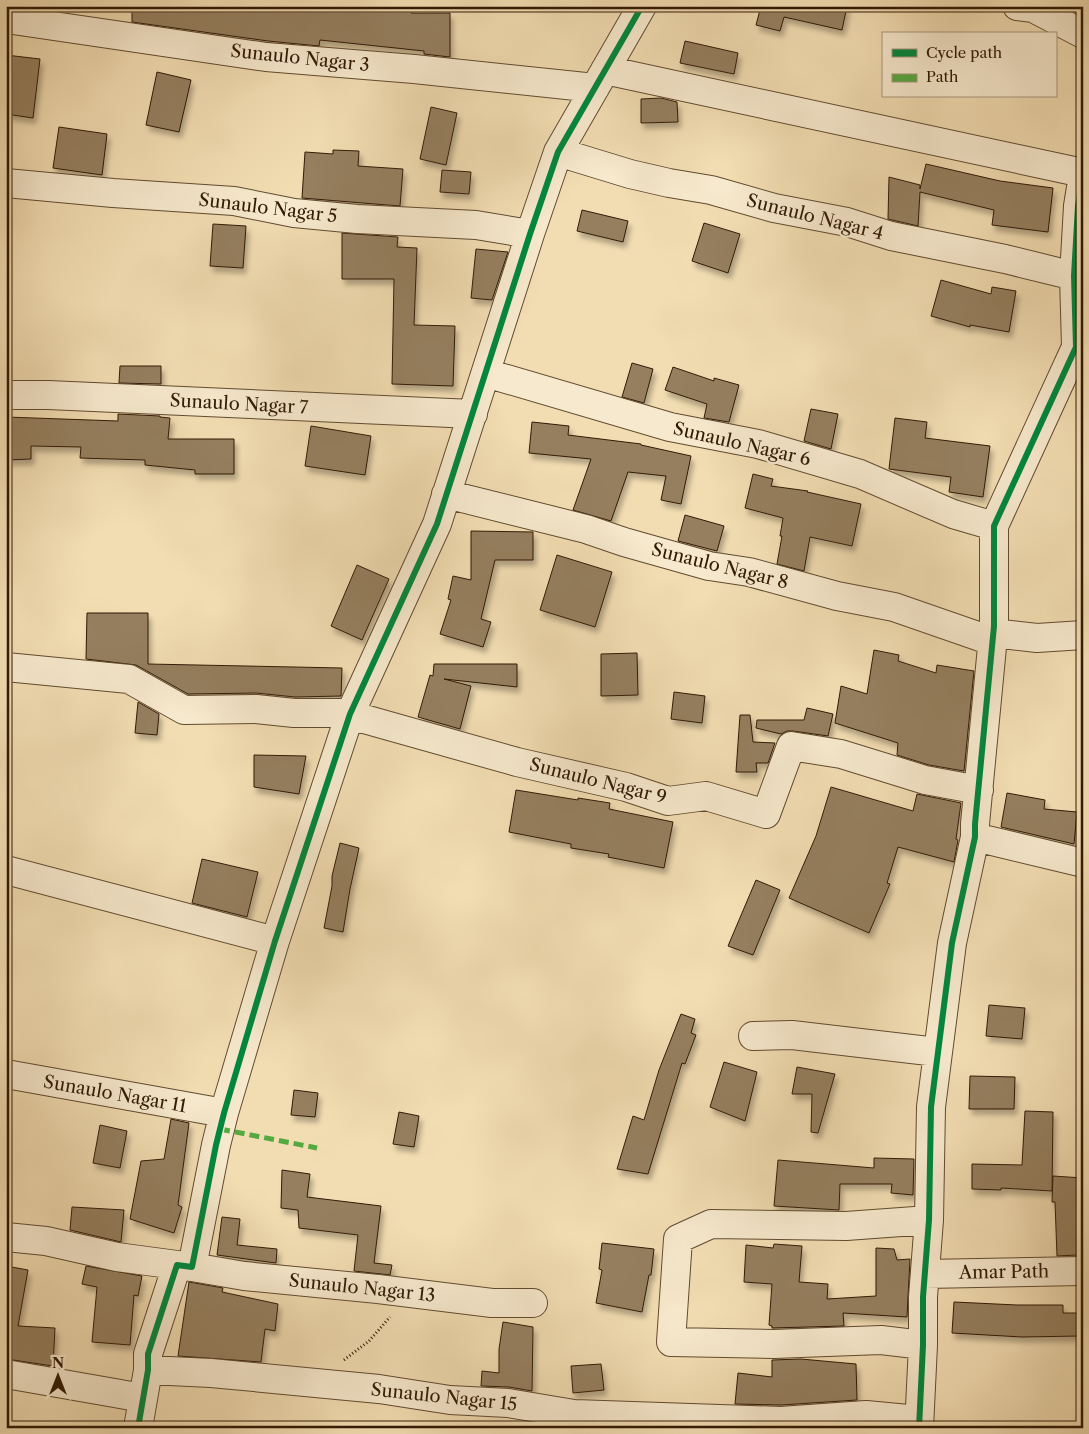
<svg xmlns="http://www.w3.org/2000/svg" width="1089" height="1434" viewBox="0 0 1089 1434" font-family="'Libre Caslon Text',serif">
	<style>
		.building { fill: #957f5f; stroke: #311a05; filter: url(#shadow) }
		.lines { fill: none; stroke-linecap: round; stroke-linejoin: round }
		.minor-casing { stroke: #614b30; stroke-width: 30 }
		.path { stroke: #311a05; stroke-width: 3; stroke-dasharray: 1 2.5; stroke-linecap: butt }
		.minor { stroke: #f7e9cd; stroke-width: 28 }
		.quiet { stroke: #54a940; stroke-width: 5; stroke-dasharray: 10 5; stroke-linecap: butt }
		.cycleway-casing { stroke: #f7e9cd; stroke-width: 9 }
		.cycleway { stroke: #00873e; stroke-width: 6 }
		.labels { text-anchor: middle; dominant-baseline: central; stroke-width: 4.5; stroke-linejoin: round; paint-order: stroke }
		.street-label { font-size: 18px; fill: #311a05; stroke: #f7e9cd }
	</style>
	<defs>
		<filter id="shadow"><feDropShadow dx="3" dy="5.5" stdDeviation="2.5" flood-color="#0004"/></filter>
	</defs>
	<rect width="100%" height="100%" fill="#f2ddb2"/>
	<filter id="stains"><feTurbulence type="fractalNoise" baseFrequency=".004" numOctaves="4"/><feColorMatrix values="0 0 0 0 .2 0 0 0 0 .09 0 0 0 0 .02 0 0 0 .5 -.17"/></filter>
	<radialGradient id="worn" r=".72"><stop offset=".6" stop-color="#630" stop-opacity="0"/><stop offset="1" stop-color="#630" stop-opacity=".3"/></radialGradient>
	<path class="building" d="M132,6H412L411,13H450V57L424,54V51L320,40L319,46L268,41L132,22Z
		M761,6H847L842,30L784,17L780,31L756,25Z
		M685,41L738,53L734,74L680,63Z
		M6,55L40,59L33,118L6,114Z
		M157,72L191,80L179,132L146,125Z
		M661,98L677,102L678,122L641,123V99Z
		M431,107L457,113L446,165L420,159Z
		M59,127L107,134L102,175L53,168Z
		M333,150L359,151L358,166L403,169L400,206L302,198L305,152L333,154Z
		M926,164L1000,181L1053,188L1048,232L992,225L994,210L920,192L918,226L888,219L889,177L920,185V189Z
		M442,170L471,172L469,194L440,192Z
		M582,210L628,221L623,242L577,231Z
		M704,223L740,234L728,273L692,261Z
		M213,224L246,226L243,268L210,266Z
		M342,233L398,237L397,247L417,248L414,325L455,326L453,386L392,384L394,279H342Z
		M476,249L508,252L492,300L471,298Z
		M941,280L991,294L992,287L1016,291L1009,332L970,325V327L931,316Z
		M632,363L653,369L644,403L622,397Z
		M120,366H161V384L119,383Z
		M673,367L714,381V378L739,385L729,422L704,418L707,404L665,390Z
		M811,409L838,414L831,449L804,441Z
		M118,414L160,416V417L170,418L168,439H234V474H195V470L145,465V460L80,458L81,447L31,446V459L6,460V417L118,421Z
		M895,418L927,422L925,438L990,446L983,497L949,492L951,477L889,469Z
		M532,422L569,426L568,435L641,444V445L691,456L681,504L661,500L666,476L628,472L611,521L573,510L591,459L529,453Z
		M311,426L371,436L365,475L305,466Z
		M753,474L773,479L771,486L808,491L807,492L861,504L852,546L810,537L804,571L777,564L782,536H780L783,518L745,508Z
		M685,515L724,526L717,551L678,541Z
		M471,531L533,532V560H495L481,619L491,622L483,647L440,634L451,600L448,599L453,576L471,580Z
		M557,555L612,572L595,627L540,610Z
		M357,565L389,579L362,640L331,626Z
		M87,613H148V664L342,668L341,696L295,697L256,693L188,694L136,665L86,659Z
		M874,650L899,655L898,661L936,673L937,665L974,671L964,771L929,765L897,755L898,743L835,723L841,686L867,694Z
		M637,653L638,695L601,696V654Z
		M434,664H517V687L444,679L471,686L460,729L418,717L430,675L433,676Z
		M674,692L705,696L702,723L671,719Z
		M138,702L159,714L157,735L135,733Z
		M807,708L833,714L828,736L793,731H787L781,734L756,728L757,720H804Z
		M740,715H750L753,742L775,743L768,763H756L757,772H736Z
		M254,755L306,756L299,794L254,787Z
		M831,787L913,811L917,794L961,803L956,839L958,840L954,862L898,847L887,883L890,884L869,933L789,898L816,836Z
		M516,790L578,800V798L610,803L609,809L673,822L664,868L608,857L609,854L571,848V844L509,832Z
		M1007,793L1045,800L1044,809L1077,812L1074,844L1001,827Z
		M340,843L359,848L350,889L343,932L324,928L332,886V876Z
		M202,859L258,872L247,917L192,903Z
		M756,880L780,890L753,955L728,946Z
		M989,1005L1025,1008L1022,1039L986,1036Z
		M681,1014L695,1019L691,1033L696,1035L685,1064L682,1063L648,1174L617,1169L633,1116L644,1120L659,1070Z
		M724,1062L757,1072L745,1121L710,1107Z
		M797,1067L835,1074L818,1133L811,1132L812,1094H792Z
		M970,1076L1015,1077L1014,1109H969Z
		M294,1090L318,1093L315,1117L291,1115Z
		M1025,1111L1053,1112L1052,1191L1001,1188V1190L972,1189V1164L1022,1165Z
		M399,1112L419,1116L414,1147L393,1144Z
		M171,1119L189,1123L178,1205L182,1207L174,1233L130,1219L141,1161L164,1159Z
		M100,1125L127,1131L120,1168L93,1163Z
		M874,1158L914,1159L913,1195L891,1193L892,1184H840L839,1210L774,1206L778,1160L874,1168Z
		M282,1170L310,1174L307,1197L381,1206L374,1263L392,1265L390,1275L354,1271L358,1235L299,1228L298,1210L281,1208Z
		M1053,1176L1083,1178V1203H1078L1077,1255L1057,1256L1055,1202H1052Z
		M72,1207L124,1210L121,1242L70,1230Z
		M222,1217L240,1219L237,1245L277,1249L276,1263L217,1255Z
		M602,1243L654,1249L651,1275H649L642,1312L596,1303L602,1270L599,1269Z
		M774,1244L802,1246L799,1282L828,1284L827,1299L876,1296V1248L894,1249L897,1260L910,1259L907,1317L843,1313L844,1326L772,1328V1326L769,1325L772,1284L744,1282L746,1245L773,1248Z
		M6,1266L28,1270L18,1326L55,1328L53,1366L6,1359Z
		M86,1266L142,1276L138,1296L134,1295L130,1345L92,1342L97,1287L82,1284Z
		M189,1282L223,1288L222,1292L278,1304L275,1331L265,1329L261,1362L178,1356Z
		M954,1302L1017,1305H1063V1313H1080V1336L1022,1337L952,1333Z
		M503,1322L533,1327L532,1391L509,1387L481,1386L482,1371L499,1373V1349Z
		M801,1359L856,1364L857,1400L781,1405L735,1404L738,1373L772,1377V1360Z
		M601,1364L604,1390L573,1393L571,1366Z"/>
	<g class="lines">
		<defs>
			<path id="minor" d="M1017,6L1033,8L1083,34
				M6,19L266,57L414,69L595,88
				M605,70L1083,173
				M558,152L630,174L669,183L711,190L774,208L847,222L891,236L1005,259L1074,276
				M6,183L113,193L234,201L294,213L357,219L476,225L530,234
				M486,373L670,427L758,444L860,474L953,514L994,526
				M6,395H48L473,414
				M446,494L586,529L624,542L709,566L749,572L837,596L894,607L992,641
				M993,633L1037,638L1083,635
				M6,667L129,679L184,710L256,709L294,713H351
				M350,715L517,762L626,787L668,801L706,796L766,814L791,746L841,754L925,780L979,790
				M975,837L1083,863
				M6,870L275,941
				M753,1036L792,1035L937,1052
				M6,1074L224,1113
				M6,1237L46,1241L117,1257L177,1265
				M192,1267L244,1276L378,1289L492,1303H533
				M925,1274L1083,1271
				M923,1345L881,1340L774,1344L671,1342L678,1239L711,1224L846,1226L929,1220
				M148,1370L211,1373L379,1389L450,1400L508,1403L574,1414L781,1421L866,1415L919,1420
				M6,1374L143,1398
				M138,1428L148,1370V1354L177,1265L192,1267L216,1145L224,1113L275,941L350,714L437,524L530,234L558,152L642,6
				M919,1428L923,1345V1297L929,1220L931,1107L952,943L975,837V824L994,626V526L1076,347L1074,276L1078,206L1083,175"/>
		</defs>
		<use href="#minor" class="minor-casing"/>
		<path class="path" d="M344,1360L369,1341L390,1317"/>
		<use href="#minor" class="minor"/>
		<path class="quiet" d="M220,1129L317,1148"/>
		<defs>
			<path id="cycleway" d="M138,1428L148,1370V1354L177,1265L192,1267L216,1145L224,1113L275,941L350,714L437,524L530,234L558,152L642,6
				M919,1428L923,1345V1297L929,1220L931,1107L952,943L975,837V824L994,626V526L1076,347L1074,276L1078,206L1083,175"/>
		</defs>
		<use href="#cycleway" class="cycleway-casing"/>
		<use href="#cycleway" class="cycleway"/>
	</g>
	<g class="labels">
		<g class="street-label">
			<text transform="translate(300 58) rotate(6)">Sunaulo Nagar 3</text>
			<text transform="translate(268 208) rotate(7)">Sunaulo Nagar 5</text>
			<text transform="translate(815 217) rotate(14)">Sunaulo Nagar 4</text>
			<text transform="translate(239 404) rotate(3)">Sunaulo Nagar 7</text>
			<text transform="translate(742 444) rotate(13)">Sunaulo Nagar 6</text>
			<text transform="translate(720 566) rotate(14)">Sunaulo Nagar 8</text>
			<text transform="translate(598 781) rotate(14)">Sunaulo Nagar 9</text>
			<text transform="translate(115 1094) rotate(10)">Sunaulo Nagar 11</text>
			<text transform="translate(1004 1272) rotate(-1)">Amar Path</text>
			<text transform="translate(362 1288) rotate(6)">Sunaulo Nagar 13</text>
			<text transform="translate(444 1397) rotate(6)">Sunaulo Nagar 15</text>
		</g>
	</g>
	<rect width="1089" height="1434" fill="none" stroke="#f2ddb2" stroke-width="25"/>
	<rect x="8" y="8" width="1074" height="1419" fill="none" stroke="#311a05" stroke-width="2.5"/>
	<rect x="12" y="12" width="1064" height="1409" fill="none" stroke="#311a05"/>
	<rect x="882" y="32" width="175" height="65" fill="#f7e9cd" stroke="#a8967d"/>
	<rect x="892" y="49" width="25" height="8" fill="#00873e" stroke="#a8967d"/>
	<text x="926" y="58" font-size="15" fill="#311a05">Cycle path</text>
	<rect x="892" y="74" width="25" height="8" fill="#54a940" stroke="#a8967d"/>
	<text x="926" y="82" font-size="15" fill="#311a05">Path</text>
	<g transform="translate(58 1376)" stroke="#f7e9cd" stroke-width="4" paint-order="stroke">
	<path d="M0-4L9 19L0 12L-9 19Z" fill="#311a05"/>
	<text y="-8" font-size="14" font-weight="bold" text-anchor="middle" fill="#311a05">N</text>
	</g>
	<rect width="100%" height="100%" filter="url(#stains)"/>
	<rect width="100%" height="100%" fill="url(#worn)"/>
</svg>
